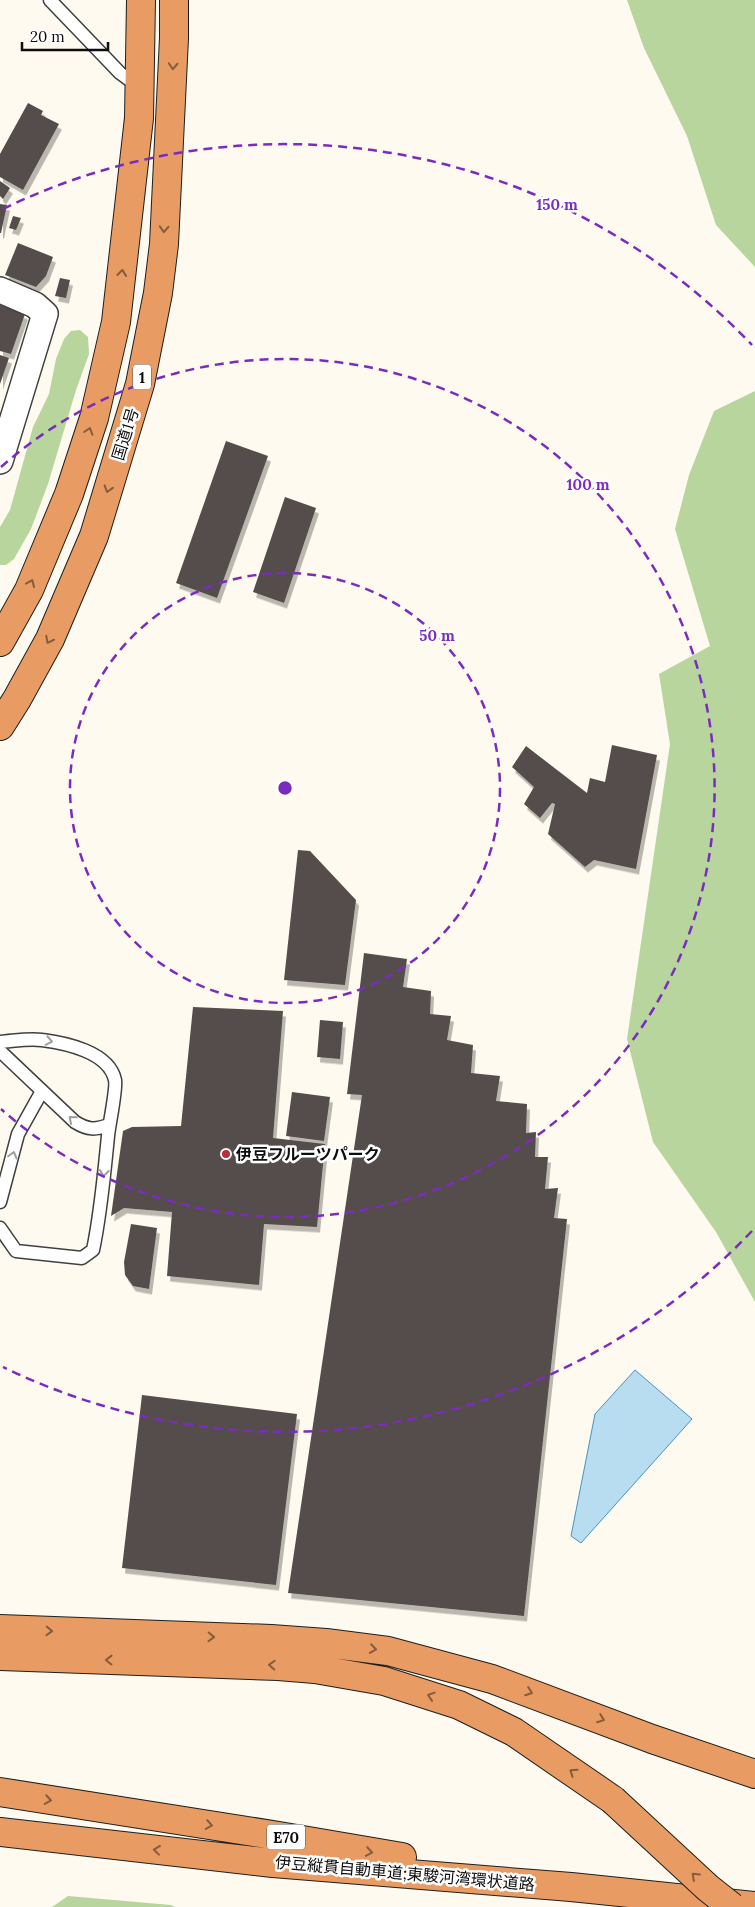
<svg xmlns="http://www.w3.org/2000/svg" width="755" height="1907" viewBox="0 0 755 1907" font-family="Lora,'Noto Sans JP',serif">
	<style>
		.forest { fill: #b7d59c }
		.water { fill: #b8ddf1; stroke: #4594c1 }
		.building { fill: #554e4b; filter: url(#shadow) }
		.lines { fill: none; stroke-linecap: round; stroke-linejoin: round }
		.lane-casing { stroke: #404040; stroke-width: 15 }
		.street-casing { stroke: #404040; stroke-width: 28 }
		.highway-casing { stroke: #1e1e1e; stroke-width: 30 }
		.lane { stroke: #fff; stroke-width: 12 }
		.street { stroke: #fff; stroke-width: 25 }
		.highway { stroke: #e89c63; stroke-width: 28 }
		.highway-bridge-casing { stroke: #1e1e1e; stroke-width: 30; stroke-linecap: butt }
		.highway-bridge { stroke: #e89c63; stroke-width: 28 }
		.oneway { stroke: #855c3c }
		.oneway2 { stroke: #9e9e9e }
		.ring { fill: none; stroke: #7b2cbf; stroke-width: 2.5; stroke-dasharray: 9 6 }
		.poi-dot { fill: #b1313c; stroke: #fff; stroke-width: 2 }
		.labels { text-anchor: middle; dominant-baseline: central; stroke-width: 5; stroke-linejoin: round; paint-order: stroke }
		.shield { fill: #fff; stroke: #565656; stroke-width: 1 }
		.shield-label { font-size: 15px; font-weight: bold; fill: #0d0d0d }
		.street-label { font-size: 16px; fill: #0d0d0d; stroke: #fff }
		.poi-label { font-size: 16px; font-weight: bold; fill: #0d0d0d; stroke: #fff; text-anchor: start }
		.centre { fill: #7b2cbf; stroke: #fff; stroke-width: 2.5 }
		.ring-label { font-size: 15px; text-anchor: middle; font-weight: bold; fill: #7b2cbf; stroke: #fff; stroke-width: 5; stroke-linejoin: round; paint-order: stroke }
	</style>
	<defs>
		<filter id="shadow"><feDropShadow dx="3" dy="5.5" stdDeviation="0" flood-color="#0004"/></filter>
	</defs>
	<rect width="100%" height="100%" fill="#fefaef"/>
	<path class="forest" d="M627,0H755V267L716,225L687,136L644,48Z
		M80,330L88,337L89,354L76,390L48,484L31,529L14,559L6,565H0V527L10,510L33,427L49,394L56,359L64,339L71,331Z
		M755,391V1302L716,1232L653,1142L627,1039L670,744L659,674L710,646L675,529L689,475L714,411Z
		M68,1896L171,1905L175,1907H52Z"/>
	<path class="water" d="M635,1370L692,1419L581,1543L571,1536L595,1414Z"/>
	<path class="building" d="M28,103L43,111L41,115L59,124L23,190L0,177V154Z
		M0,181L10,188L3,199L0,196Z
		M0,204L7,205L1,233H0Z
		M13,216L21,218L16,230L9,228Z
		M18,243L53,257L46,276L36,287L5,275Z
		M60,278L70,280L66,298L55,296Z
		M0,305L25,314L11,354L0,351Z
		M0,355L9,358L0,384Z
		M226,441L268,456L217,598L176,583Z
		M285,497L316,508L284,603L253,592Z
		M612,745L657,755L636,869L594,860L585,867L548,834L555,804L552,803L540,818L524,804L534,787L512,767L526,746L587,793L590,778L605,782Z
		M298,850L310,851L356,900L345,985L284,980Z
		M364,953L407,959L403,987L431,991L430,1014L451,1016L447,1040L473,1045L471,1073L500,1076L496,1101L527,1104L526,1133L536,1132L535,1157H548L545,1189L558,1188L554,1218L567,1219L524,1616L288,1593L362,1095L347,1094Z
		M193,1007L283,1011L273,1138L325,1144L317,1227L264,1224L259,1285L167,1276L172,1212L124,1208L111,1216L123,1131L132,1127L181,1126Z
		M320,1020L343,1022L340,1059L317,1057Z
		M292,1092L330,1097L324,1141L286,1136Z
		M131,1224L157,1228L149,1289L133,1286L125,1275L124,1262Z
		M142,1395L297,1414L276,1585L122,1568Z"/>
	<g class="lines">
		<defs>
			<path id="lane" d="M50,0L120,73L139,87
				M0,1042C14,1041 29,1038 42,1040C66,1043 109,1052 115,1080C117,1088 109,1125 108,1136C104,1175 101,1212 93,1250L82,1258L16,1251L0,1228
				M0,1051L75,1122C88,1130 95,1130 109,1125
				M0,1202L18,1134L42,1091"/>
			<path id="street" d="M0,290L35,305L45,314L0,461"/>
			<path id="highway" d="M0,642L29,590L69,494L94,418L116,322L139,118L141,0
				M0,726L17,699L50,639L94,536L140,384L158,293L164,244L174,38V0
				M0,1629L271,1639L326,1643L388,1651L492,1679L652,1739L755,1774
				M0,1656L278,1666L315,1669L384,1681L459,1705L514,1732L613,1800
				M0,1792L279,1836L402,1857
				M0,1832L273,1863L571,1887L755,1906"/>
		</defs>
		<use href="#lane" class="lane-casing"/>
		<use href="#street" class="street-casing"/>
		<use href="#highway" class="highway-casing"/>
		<use href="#lane" class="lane"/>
		<use href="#street" class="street"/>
		<use href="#highway" class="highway"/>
		<defs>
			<path id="highway-bridge" d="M613,1800L708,1888L732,1907"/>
		</defs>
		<use href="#highway-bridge" class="highway-bridge-casing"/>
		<use href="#highway-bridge" class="highway-bridge"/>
	</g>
	<defs><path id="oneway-chevron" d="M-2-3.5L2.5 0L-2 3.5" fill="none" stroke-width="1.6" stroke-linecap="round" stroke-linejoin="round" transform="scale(1.25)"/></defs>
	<g class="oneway">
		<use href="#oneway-chevron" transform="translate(173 66) rotate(93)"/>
		<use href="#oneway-chevron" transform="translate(164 229) rotate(93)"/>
		<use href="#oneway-chevron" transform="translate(122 273) rotate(-84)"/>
		<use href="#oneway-chevron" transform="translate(89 431) rotate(-72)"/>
		<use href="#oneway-chevron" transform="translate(108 489) rotate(107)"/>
		<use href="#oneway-chevron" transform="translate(31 583) rotate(-67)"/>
		<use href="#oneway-chevron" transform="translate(49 640) rotate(117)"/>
		<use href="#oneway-chevron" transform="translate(49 1631) rotate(2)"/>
		<use href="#oneway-chevron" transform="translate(211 1637) rotate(2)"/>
		<use href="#oneway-chevron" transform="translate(373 1649) rotate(8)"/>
		<use href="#oneway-chevron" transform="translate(109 1660) rotate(-179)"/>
		<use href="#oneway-chevron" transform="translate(272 1665) rotate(-177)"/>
		<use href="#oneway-chevron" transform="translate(529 1692) rotate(20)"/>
		<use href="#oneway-chevron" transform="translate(431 1696) rotate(-162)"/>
		<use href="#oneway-chevron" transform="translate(601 1719) rotate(21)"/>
		<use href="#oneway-chevron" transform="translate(573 1772) rotate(-145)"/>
		<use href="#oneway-chevron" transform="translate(48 1800) rotate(9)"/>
		<use href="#oneway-chevron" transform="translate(209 1825) rotate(9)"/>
		<use href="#oneway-chevron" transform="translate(157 1850) rotate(-174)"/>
		<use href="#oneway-chevron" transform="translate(369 1852) rotate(10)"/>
		<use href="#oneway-chevron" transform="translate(695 1876) rotate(-137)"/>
	</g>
	<g class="oneway2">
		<use href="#oneway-chevron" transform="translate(49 1041) rotate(11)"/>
		<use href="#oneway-chevron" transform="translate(72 1119) rotate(-139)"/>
		<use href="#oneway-chevron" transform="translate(13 1155) rotate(-75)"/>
		<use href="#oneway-chevron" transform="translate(104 1173) rotate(96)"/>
	</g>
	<g class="ring">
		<circle cx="285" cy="788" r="215"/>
		<path d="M1 467A429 429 0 1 1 1 1109"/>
		<path d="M752 1231A644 644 0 0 1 3 1367M3 209A644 644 0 0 1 752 345"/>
	</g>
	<circle class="poi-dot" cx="226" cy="1154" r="5"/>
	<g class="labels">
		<g class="shield">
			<rect x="133" y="364.5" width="18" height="25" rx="4"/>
			<rect x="267" y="1824.5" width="38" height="25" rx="4"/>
		</g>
		<g class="shield-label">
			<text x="142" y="377">1</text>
			<text x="286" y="1837">E70</text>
		</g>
		<g class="street-label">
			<text transform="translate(125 434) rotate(-73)">国道1号</text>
			<text transform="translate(405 1873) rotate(5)">伊豆縦貫自動車道;東駿河湾環状道路</text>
		</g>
		<g class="poi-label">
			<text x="236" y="1154">伊豆フルーツパーク</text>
		</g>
	</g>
	<circle cx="285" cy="788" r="8" class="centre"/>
	<g class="ring-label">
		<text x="557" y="210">150 m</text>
		<text x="588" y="490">100 m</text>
		<text x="437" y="641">50 m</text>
	</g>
	<path d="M22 42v8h86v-8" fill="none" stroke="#0d0d0d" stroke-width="2.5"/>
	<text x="30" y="42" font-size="15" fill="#0d0d0d" stroke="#ffffff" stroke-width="4" paint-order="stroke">20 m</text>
</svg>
